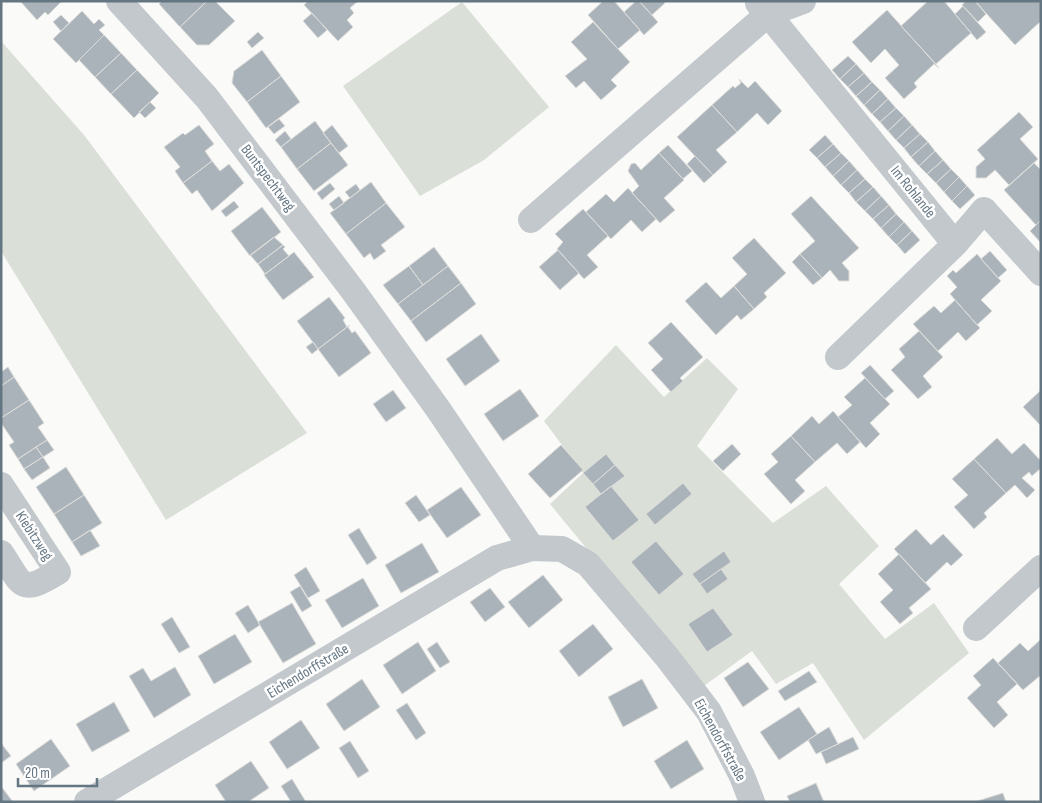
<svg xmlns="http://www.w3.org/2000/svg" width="1042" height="803" viewBox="0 0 1042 803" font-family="'Sofia Sans Condensed',sans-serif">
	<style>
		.green { fill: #dadfd7 }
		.building { fill: #aab3b9; stroke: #dcdcda }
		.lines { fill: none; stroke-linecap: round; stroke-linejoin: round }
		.minor { stroke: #c3c8cc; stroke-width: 26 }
		.labels { text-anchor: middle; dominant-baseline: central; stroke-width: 5; stroke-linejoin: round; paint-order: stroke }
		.street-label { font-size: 15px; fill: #657683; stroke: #fff }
	</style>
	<rect width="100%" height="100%" fill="#fafaf8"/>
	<path class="green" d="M462,2L549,107L484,160L420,196L343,86Z
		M1,41L84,135L307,433L166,520L1,251Z
		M616,345L664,397L707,358L738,389L697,446L773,523L826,486L879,546L839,584L885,639L934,603L969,653L864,740L813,663L776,684L752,651L701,688L550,504L583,473L544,421Z"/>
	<path class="building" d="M20,1H60L61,2L48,15L45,12L37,20Z
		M162,1H207L180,27L159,4Z
		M207,1H215L235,21L209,45H197L180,27Z
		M308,1H358L350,8L354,13L347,20L353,27L338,41L304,5Z
		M603,1H614L640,30L618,49L588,15Z
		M636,1H639L658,22L644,35L624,12Z
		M639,1H663L665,3L652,15Z
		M928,1H944L971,33L936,64L901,26Z
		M966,1H975L986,14L978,22L962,5Z
		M975,1H1038L1041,4V21L1015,45Z
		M963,6L986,32L977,40L955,14Z
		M887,10L939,68L934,64L914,83L917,87L904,99L885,78L899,65L885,49L871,63L852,42Z
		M82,11L94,24L99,19L105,25L99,30L104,35L76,63L53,39Z
		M312,13L327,30L318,38L303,21Z
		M61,15L69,23L61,31L53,22Z
		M593,22L630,62L611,80L617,86L601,100L584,81L576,88L565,76L587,59L571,42Z
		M258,32L264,38L252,48L247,42Z
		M104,35L121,53L95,77L79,60Z
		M262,50L281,76L247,102L232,83L234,71Z
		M121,53L137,70L111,94L95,77Z
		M848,56L856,64L840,79L832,70Z
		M856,64L864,73L848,87L840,79Z
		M137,70L159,93L134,118L111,94Z
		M864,73L872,82L856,96L848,87Z
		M281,76L300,102L266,128L247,102Z
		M739,79L748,88L755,81L782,111L768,125L757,113L737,132L712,105L733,86L735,88L741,83Z
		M872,82L880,90L864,105L856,96Z
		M880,90L888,99L872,114L864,105Z
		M888,99L896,108L880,122L872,114Z
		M150,102L156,108L145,118L139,112Z
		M712,105L737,132L716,150L727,162L713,175L677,137Z
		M896,108L904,116L888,131L880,122Z
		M1019,112L1033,127L1020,139L1038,159L1009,185L995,170L986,178H976V167L985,159L977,150Z
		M904,116L912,125L896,140L888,131Z
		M279,119L285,126L274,134L268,127Z
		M315,121L331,143L297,169L281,147Z
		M199,125L214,144L205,151L212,161L183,183L175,171L180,167L164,147L183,133L185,135Z
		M332,125L348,146L339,153L323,133Z
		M912,125L920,134L904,148L896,140Z
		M285,131L291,139L281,147L275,140Z
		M920,134L928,142L911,157L904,148Z
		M825,135L833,144L817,158L809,150Z
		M928,142L935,151L919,166L911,157Z
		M331,143L348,165L314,191L297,169Z
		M833,144L841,153L825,167L817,158Z
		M668,145L692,171L683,179L659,153Z
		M935,151L943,160L927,174L919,166Z
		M659,153L684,180L664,198L675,210L660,223L632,193L639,186L628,171L631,164L635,163L641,170Z
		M841,153L849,161L833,176L825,167Z
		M695,156L713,175L704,183L687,164Z
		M943,160L951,169L936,183L927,174Z
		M212,161L220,171L229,164L244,183L212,211L197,190L192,194L183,183Z
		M849,161L857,170L841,185L833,176Z
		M1034,163L1041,170V220L1036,225L1004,190Z
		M951,169L959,177L944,192L936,183Z
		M857,170L865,179L849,193L841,185Z
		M959,177L967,186L952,201L944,192Z
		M865,179L873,187L856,202L849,193Z
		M371,182L386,203L346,234L330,213Z
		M330,183L335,189L322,200L317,193Z
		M356,184L360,190L350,198L345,192Z
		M967,186L975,195L960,209L952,201Z
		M873,187L881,196L865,211L856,202Z
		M628,188L656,219L642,232L631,220L611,239L586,212L606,194L614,202Z
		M339,196L344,203L334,210L329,204Z
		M811,196L859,248L842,263L849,271V281H839L830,270L822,278L800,254L815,241L791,214Z
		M881,196L889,205L873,219L865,211Z
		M234,201L239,207L226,217L221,211Z
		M386,203L405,227L381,245L386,251L374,260L370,253L364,258L346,234Z
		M889,205L896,214L881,228L873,219Z
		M262,207L281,232L250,256L231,231Z
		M583,209L608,236L587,255L598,267L584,279L557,249L563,242L555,234Z
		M896,214L904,222L889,237L881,228Z
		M1041,220V243L1030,231Z
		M904,222L912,231L897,245L889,237Z
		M912,231L920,240L905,254L897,245Z
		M274,237L283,245L258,264L250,255Z
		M754,238L786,273L764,293L767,297L754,309L734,286L747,274L732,258Z
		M283,245L285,247L283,249L289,256L265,274L258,264Z
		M434,247L448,266L423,285L409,266Z
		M558,250L579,273L560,290L539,267Z
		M990,251L1007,270L998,278L981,259Z
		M294,252L314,277L283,300L264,275Z
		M800,254L822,278L813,285L792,262Z
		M977,254L1001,281L981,300L992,311L977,325L950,294L957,287L947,276L953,270L956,273Z
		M409,266L423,285L398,304L383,285Z
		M448,266L461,283L411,321L398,304Z
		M706,282L721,298L734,286L754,309L741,320L737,315L716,335L685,301Z
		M461,283L476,304L426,342L411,321Z
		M329,297L345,318L343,320L347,327L318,349L297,321Z
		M955,300L980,328L966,341L958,332L938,351L913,324L934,306L941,313Z
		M671,322L703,357L680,378L683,381L671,392L651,370L663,359L648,343Z
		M350,325L348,327L352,333L355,331L371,353L339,377L318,349Z
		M919,331L943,357L923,376L932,387L918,399L891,370L905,357L899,349Z
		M481,334L500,361L465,386L446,359Z
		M313,342L318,349L312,354L306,347Z
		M870,365L894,391L885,399L861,373Z
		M8,367L14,377L1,386V372Z
		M14,377L29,400L1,418V386Z
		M865,378L890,404L870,423L880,434L866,448L838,417L852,405L844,397Z
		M520,389L539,416L503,441L484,414Z
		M393,390L406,408L386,422L373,404Z
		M1041,390V426L1023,407Z
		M29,400L44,423L38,427L47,440L18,459L9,445L14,442L1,423V418Z
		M833,411L860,442L847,454L837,443L815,462L791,436L812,416L819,424Z
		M791,436L815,462L795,480L805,491L791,504L764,474L778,462L771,454Z
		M997,438L1012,454L1024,443L1041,461V468L1032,476L1029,472L1022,478L1035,490L1027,498L1015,485L1006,493L974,459Z
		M47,440L54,450L43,457L36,447Z
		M732,444L741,454L723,471L713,461Z
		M561,445L583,470L550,498L528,474Z
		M36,447L43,457L24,469L18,459Z
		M606,454L615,465L593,484L583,473Z
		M43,457L50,468L32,480L24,469Z
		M974,459L1006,493L984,513L987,517L974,529L954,507L968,495L952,479Z
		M615,465L625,476L601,494L593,484Z
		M66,467L84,495L54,514L36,487Z
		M683,483L692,494L655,525L646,514Z
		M611,486L639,520L613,541L585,507Z
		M461,487L481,515L447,538L427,510Z
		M84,495L102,523L72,542L54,514Z
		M416,495L430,515L419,522L405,503Z
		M359,528L377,558L367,565L348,535Z
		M916,529L931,545L943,534L963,555L951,566L947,562L925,583L894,549Z
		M90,530L100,546L81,556L72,542Z
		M656,541L684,574L659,595L631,562Z
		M422,543L439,572L401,593L385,565Z
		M724,551L731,562L700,584L692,574Z
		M899,554L931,589L909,608L913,613L900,624L880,602L893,590L878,574Z
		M306,567L320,591L308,598L294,575Z
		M721,569L728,579L707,594L700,584Z
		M543,575L563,600L529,628L508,602Z
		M363,578L379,606L342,628L325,600Z
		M300,586L312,606L302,612L290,592Z
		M490,588L505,607L485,622L470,602Z
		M292,603L316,644L283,663L258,622Z
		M248,605L260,625L248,633L235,613Z
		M713,608L733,635L707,652L688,624Z
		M172,617L190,647L179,653L161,624Z
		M593,624L613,649L579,677L559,651Z
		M235,634L252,662L214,684L198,656Z
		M1041,639V675L1023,690L998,663L1020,643L1028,651Z
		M418,642L436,671L402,694L383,665Z
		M437,642L450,662L440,668L427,649Z
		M993,658L1017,684L997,702L1008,715L994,728L967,698L981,685L973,676Z
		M748,662L769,689L743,707L724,678Z
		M175,667L191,695L154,718L129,676L143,668L151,681Z
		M809,671L817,682L785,701L778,691Z
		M362,679L380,707L344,731L326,704Z
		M642,679L658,708L623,727L608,697Z
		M114,702L130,731L92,752L76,724Z
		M407,703L426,733L416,740L396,710Z
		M799,707L817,734L779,760L760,732Z
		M301,720L320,748L287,769L269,742Z
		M829,727L838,744L816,754L808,740Z
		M853,737L859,749L826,764L821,752Z
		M51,739L70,766L34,791L16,764Z
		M687,740L704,769L671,789L654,761Z
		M350,741L369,771L358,778L339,748Z
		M1,743L11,756L1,763Z
		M251,761L269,788L248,802H226L215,785Z
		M292,779L306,802H291L281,786Z
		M816,783L824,802H790L787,796Z
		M1,786L13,802H1Z
		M1003,793L1006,802H974Z"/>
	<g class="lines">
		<path class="minor" d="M119,1L207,98L354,292L438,409L532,548
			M758,3L768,14L803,1
			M531,220L768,14L955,244L838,357
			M955,244L984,210L1041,273
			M1,485L58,572C20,595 23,586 1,553
			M976,628L1041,568
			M87,802L497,558L532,548L562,549L588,564L667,657L709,712L742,776L752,802"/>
	</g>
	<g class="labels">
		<g class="street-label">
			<text transform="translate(268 178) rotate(53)">Buntspechtweg</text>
			<text transform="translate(913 192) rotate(51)">Im Rohlande</text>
			<text transform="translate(34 536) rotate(57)">Kiebitzweg</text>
			<text transform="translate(308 671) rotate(-31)">Eichendorffstraße</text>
			<text transform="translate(720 740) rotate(61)">Eichendorffstraße</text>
		</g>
	</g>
	<rect width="1042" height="803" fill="none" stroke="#657683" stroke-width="5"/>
	<path d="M18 778v8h79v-8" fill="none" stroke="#657683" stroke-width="2.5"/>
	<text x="25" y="778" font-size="15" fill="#657683" stroke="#ffffff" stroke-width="4" paint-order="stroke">20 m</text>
</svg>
